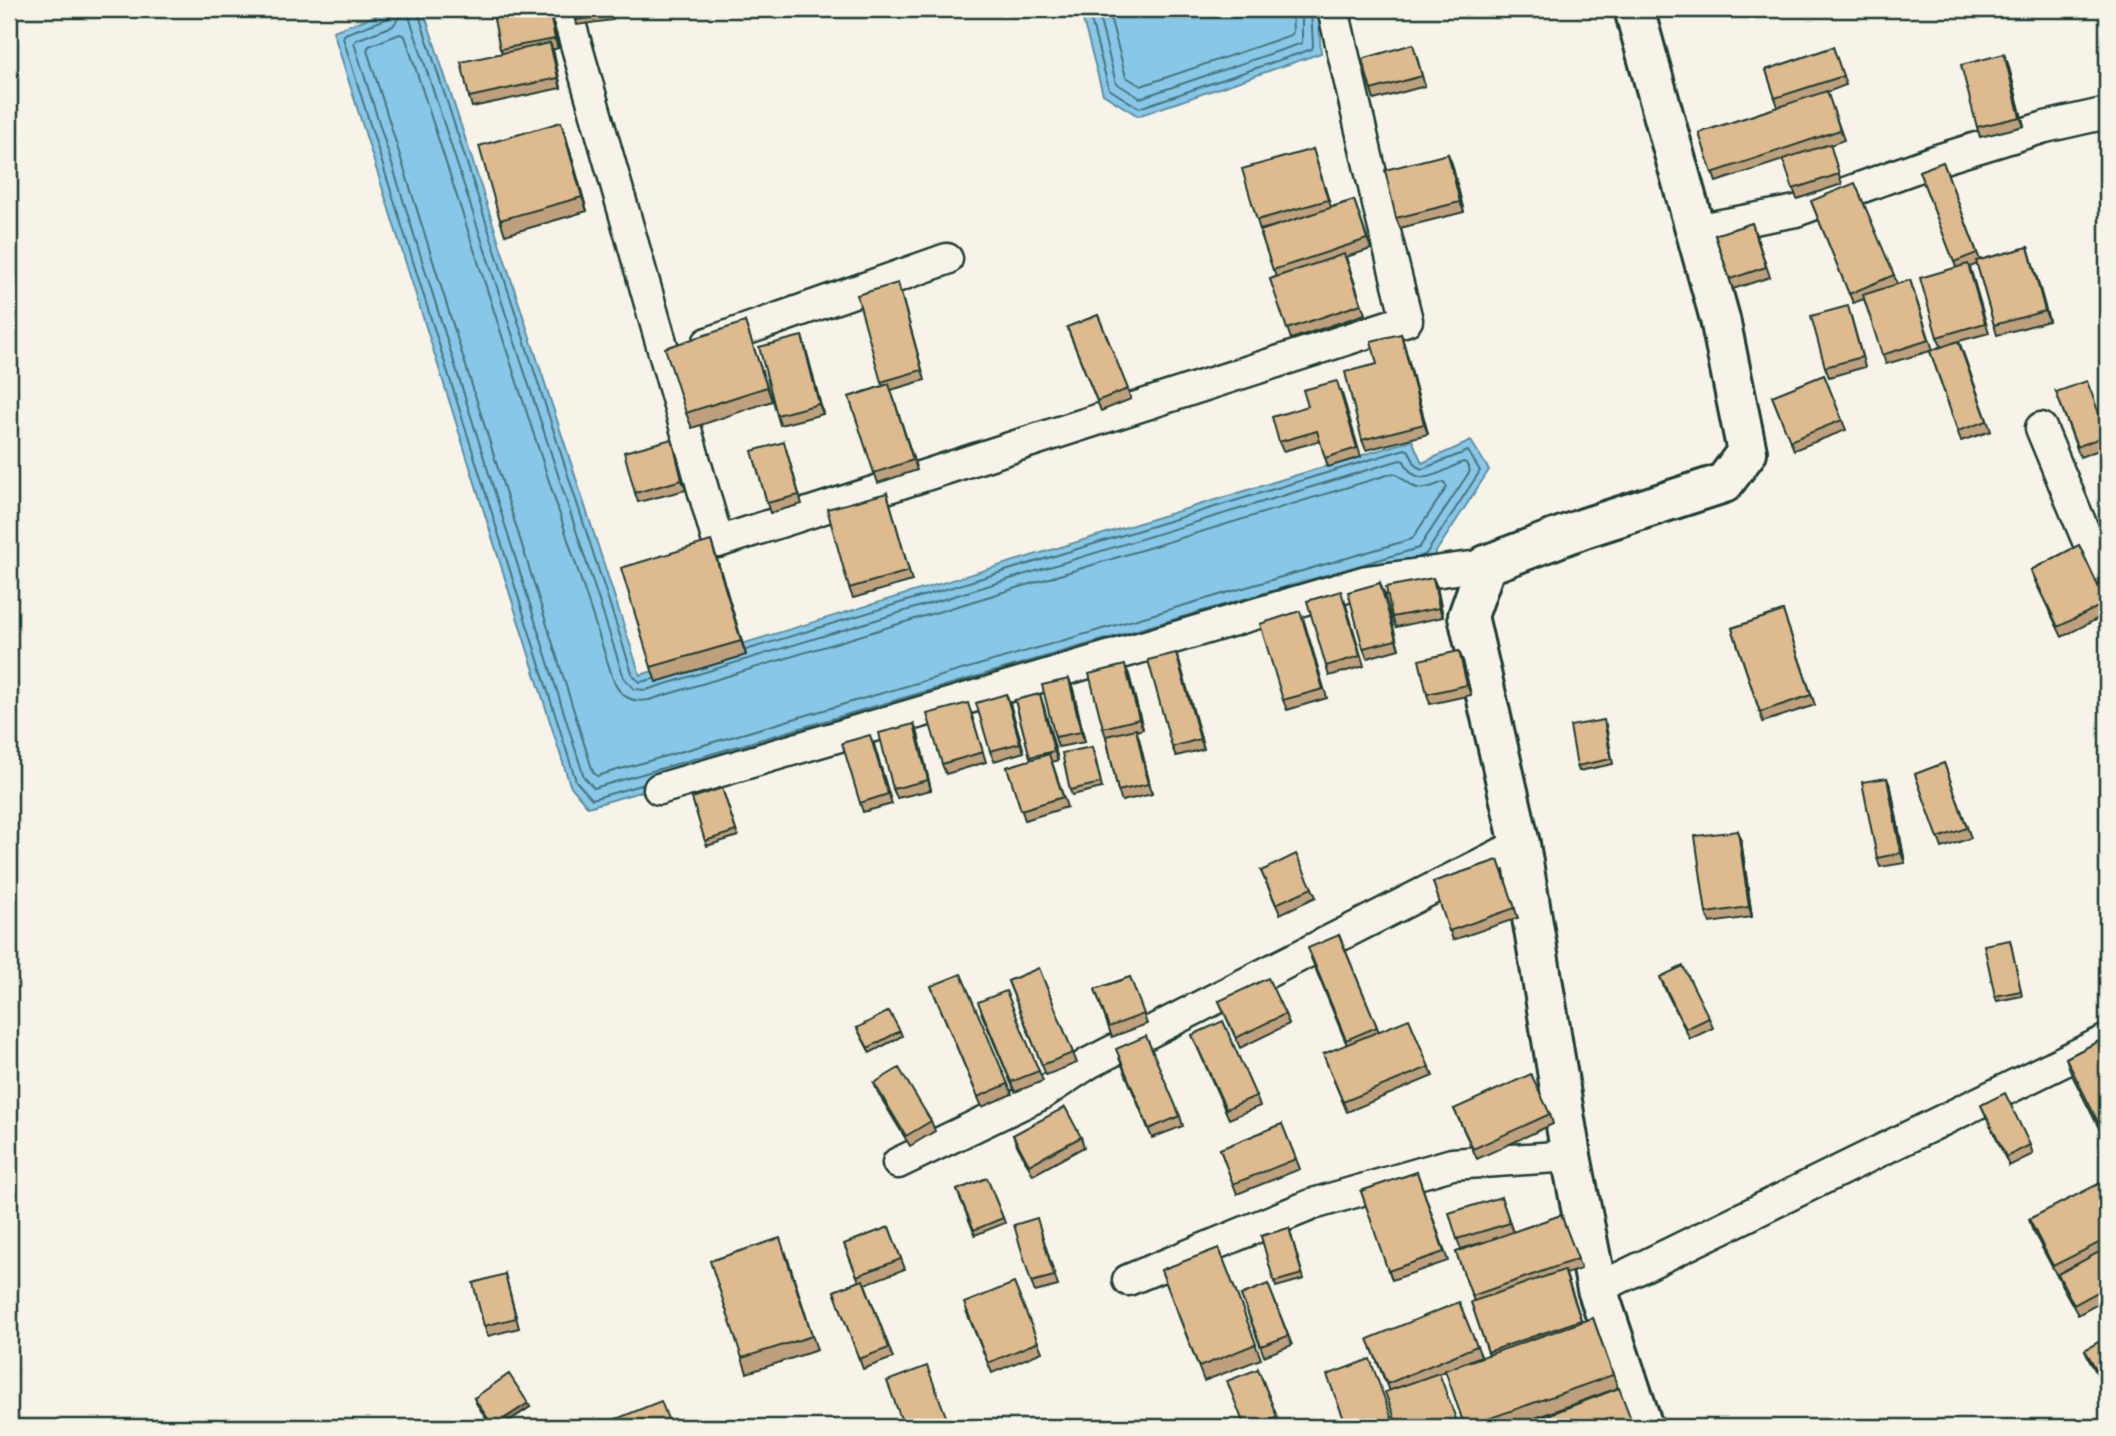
<svg xmlns="http://www.w3.org/2000/svg" width="2116" height="1436" viewBox="0 0 2116 1436" font-family="Dekko,sans-serif">
	<style>
		.water { fill: #88c7e8; stroke: #5e90a0; stroke-width: 2 }
		.lines { fill: none; stroke-linecap: round; stroke-linejoin: round }
		.shore { stroke: #49747c; stroke-width: 2 }
		.minor-casing { stroke: #1f3d34; stroke-width: 35 }
		.tertiary-casing { stroke: #1f3d34; stroke-width: 44 }
		.minor { stroke: #f7f3e8; stroke-width: 30 }
		.tertiary { stroke: #f7f3e8; stroke-width: 38 }
		.wall { fill: #bfa07b; stroke: #1f3d34; stroke-width: 2 }
		.shaded-wall { fill: #9b8264; stroke: #1f3d34; stroke-width: 2 }
		.building { fill: #deba8f; stroke: #1f3d34; stroke-width: 2 }
	</style>
	<rect width="100%" height="100%" fill="#f7f3e8"/>
	<filter id="ink" filterUnits="userSpaceOnUse"><feTurbulence type="fractalNoise" baseFrequency=".0143" numOctaves="2"/><feDisplacementMap in="SourceGraphic" scale="14" xChannelSelector="R" yChannelSelector="G"/><feConvolveMatrix kernelMatrix="1 2 1 2 8 2 1 2 1" color-interpolation-filters="sRGB"/></filter>
	<g filter="url(#ink)">
		<path class="water" d="M394,9H423L640,675L1412,440L1422,463L1471,441L1489,470L1430,561L588,807L570,785L333,31Z
			M1080,9H1318L1321,53L1138,116L1103,94Z"/>
		<g class="lines">
			<path class="shore" d="M393,9L389,18L345,34L343,38L576,781L592,799L644,784
				M417,9L633,676L640,682L653,679
				M1088,9L1109,89L1139,108L1312,49L1313,46L1311,9
				M1097,9L1116,83L1140,98L1302,43V9
				M1108,9L1126,77L1141,86L1291,35L1293,32L1292,9
				M403,11L408,13L624,678L634,689L646,690L1400,460L1404,461C1417,492 1441,471 1463,462L1466,463L1470,471L1419,548L594,788L584,777L354,43L356,40L393,26Z
				M400,34L405,36L614,682C621,697 633,703 649,700L1394,473C1418,487 1411,495 1444,482L1447,487L1412,539L597,776L593,772L367,50L369,46Z
				M746,650L1405,449L1409,451L1416,466L1422,469L1468,451L1480,471L1426,554L1419,557"/>
			<defs>
				<path id="minor" d="M566,9L718,542L1407,320L1378,204L1333,9
					M1695,230L1796,211L1934,161L2045,127L2107,113
					M708,343L947,259
					M2041,428L2107,587
					M659,789L1367,581L1486,565
					M898,1163L1042,1094L1089,1063L1520,844
					M1128,1280L1313,1204L1452,1164L1571,1156
					M1597,1289L2107,1040"/>
				<path id="tertiary" d="M1634,9L1720,319L1747,452L1724,483L1584,528L1486,565L1468,616L1520,844L1571,1156L1597,1289L1643,1427"/>
			</defs>
			<use href="#minor" class="minor-casing"/>
			<use href="#tertiary" class="tertiary-casing"/>
			<use href="#minor" class="minor"/>
			<use href="#tertiary" class="tertiary"/>
		</g>
		<path class="wall" d="M492,9H550L558,48L552,50L561,88L472,107L469,97L502,54Z
			M574,9H612L613,20L577,25Z
			M1833,47L1846,85L1827,92L1844,140L1830,145L1842,184L1797,199L1783,160L1716,182L1699,133L1778,107L1766,70Z
			M1416,54L1425,86L1374,100L1371,90Z
			M2004,54L2008,64L2024,126L1980,137L1977,127Z
			M566,137L587,211L505,235L500,220Z
			M1313,149L1331,207L1354,200L1371,249L1346,257L1365,314L1291,339L1270,279L1276,277L1260,231L1282,224L1260,230L1257,220Z
			M1448,154L1452,164L1464,212L1400,228L1396,218Z
			M1943,162L1980,260L2028,247L2049,321L1997,335L1977,264L1970,267L1989,333L1959,341L1991,431L1961,441L1930,351L1886,364L1864,299L1853,303L1811,201L1894,275L1897,284L1910,280L1933,350L1941,346L1937,337L1956,267L1919,171Z
			M1752,223L1770,277L1733,289L1715,235Z
			M901,293L925,380L891,390L917,470L878,483L849,397L883,386L881,382Z
			M1098,315L1131,399L1101,411L1067,327Z
			M1851,316L1865,367L1829,377L1825,367Z
			M745,322L772,401L692,428L686,413Z
			M1401,334L1404,344L1428,434L1366,450L1362,440L1377,364Z
			M805,346L823,414L780,425L777,415Z
			M1824,375L1846,430L1794,450L1772,396Z
			M1341,390L1361,457L1328,467L1320,441L1283,451L1279,442L1308,406Z
			M2056,392L2107,435V447L2080,457Z
			M784,442L802,504L770,513L767,503Z
			M675,449L686,490L638,502L635,493Z
			M887,493L912,581L853,598L849,588Z
			M2079,545L2107,605V614L2062,637L2034,579L2031,570Z
			M716,556L746,655L656,682L651,667Z
			M1380,583L1399,649L1367,658L1363,648Z
			M1437,587L1443,617L1396,627L1392,617Z
			M1345,601L1364,666L1329,676L1326,666Z
			M1783,611L1815,705L1763,722L1732,628Z
			M1304,621L1327,698L1287,710L1283,700Z
			M1176,653L1204,749L1176,756L1172,747Z
			M1463,661L1471,695L1430,704L1427,694Z
			M1129,675L1143,729L1136,731L1139,739L1152,794L1122,801L1118,791L1106,737L1103,728Z
			M1069,679L1073,689L1085,742L1058,747L1055,737Z
			M1015,700L1043,704L1058,760L1052,762L1067,807L1025,820L1007,767L1031,760Z
			M1010,704L1024,752L994,761L990,751Z
			M971,713L986,762L946,774L942,764Z
			M1606,725L1613,764L1579,771L1577,766Z
			M918,734L931,790L897,798L893,789Z
			M874,744L892,804L863,812L860,803Z
			M1094,752L1102,788L1072,795L1070,790Z
			M1944,763L1971,838L1942,848L1915,774Z
			M722,788L738,836L707,846L692,798Z
			M1891,788L1905,863L1880,867L1877,858Z
			M1738,831L1741,840L1752,917L1710,923L1706,913Z
			M1498,860L1518,918L1453,940L1433,882Z
			M1261,871L1312,888L1316,897L1280,914Z
			M1339,935L1379,1032L1429,1067L1433,1076L1347,1112L1327,1064L1347,1045L1311,958Z
			M2011,945L2022,996L1997,1001L1995,996Z
			M1039,968L1077,1063L1046,1075L1008,981Z
			M1130,977L1147,1024L1112,1037L1095,989Z
			M1660,977L1709,1018L1713,1028L1690,1039L1664,987Z
			M931,986L1008,1084L1012,1094L982,1107Z
			M1219,1001L1285,1014L1289,1024L1240,1048Z
			M981,1012L1039,1071L1043,1081L1015,1092Z
			M857,1028L900,1031L902,1036L870,1053Z
			M1192,1035L1256,1096L1260,1106L1229,1119Z
			M2107,1037V1144L2071,1073L2066,1058Z
			M1119,1058L1180,1116L1183,1126L1152,1138Z
			M874,1083L931,1121L935,1131L910,1146L878,1093Z
			M1981,1105L2030,1145L2033,1154L2009,1166Z
			M1454,1109L1550,1114L1553,1124L1477,1159Z
			M1282,1124L1300,1169L1237,1194L1220,1149Z
			M1013,1135L1081,1137L1084,1147L1033,1175L1017,1145Z
			M1417,1172L1448,1261L1392,1280L1361,1191Z
			M987,1178L1005,1223L975,1235L957,1190Z
			M2107,1182V1251L2100,1254L2107,1268V1299L2078,1315L2061,1284L2058,1276H2057L2032,1229L2029,1219Z
			M1501,1197L1513,1232L1561,1215L1581,1269L1566,1274L1582,1322L1593,1318L1618,1388L1510,1427H1465L1446,1371L1389,1391L1372,1349L1477,1346L1481,1356L1459,1365L1489,1355L1471,1302L1474,1301L1456,1252L1484,1242L1461,1249L1457,1239Z
			M889,1227L905,1269L865,1284L893,1358L863,1369L834,1291L859,1281L844,1244Z
			M1040,1228L1058,1286L1035,1292L1031,1282Z
			M1289,1228L1304,1279L1276,1287L1261,1236Z
			M1219,1248L1261,1359L1204,1381L1161,1270Z
			M786,1253L817,1350L747,1373L742,1358Z
			M505,1274L519,1328L488,1336L484,1326Z
			M1268,1284L1292,1345L1264,1356L1241,1295Z
			M967,1313L1038,1342L1042,1352L992,1373Z
			M2107,1337V1388L2106,1389L2089,1360L2085,1350Z
			M1258,1369L1281,1427H1245Z
			M474,1398L530,1407L500,1427H492L476,1403Z"/>
		<path class="shaded-wall" d="M549,9H550L558,48L555,39Z
			M550,43L554,53L561,88L558,78Z
			M2004,54L2008,64L2024,126L2020,117Z
			M561,122L566,137L587,211L582,197Z
			M1448,154L1452,164L1464,212L1460,202Z
			M2028,247L2031,257L2049,321L2045,311Z
			M1401,334L1404,344L1428,434L1424,424Z
			M802,336L805,346L823,414L819,404Z
			M672,439L675,449L686,490L682,480Z
			M711,541L716,556L746,655L741,641Z
			M1433,578L1437,587L1443,617L1439,608Z
			M1380,583L1384,593L1399,649L1396,640Z
			M1459,651L1463,661L1471,695L1467,685Z
			M1176,653L1180,663L1204,749L1200,739Z
			M1125,665L1129,675L1143,729L1139,719Z
			M1069,679L1073,689L1085,742L1081,732Z
			M1006,694L1010,704L1024,752L1020,743Z
			M1040,694L1043,704L1058,760L1054,751Z
			M914,724L918,734L931,790L928,780Z
			M1136,729L1139,739L1152,794L1148,784Z
			M1887,778L1891,788L1905,863L1901,853Z
			M1738,831L1741,840L1752,917L1749,907Z
			M528,1403L530,1407L500,1427H493V1426Z"/>
		<path class="building" d="M492,9H549L555,39L500,49Z
			M574,9H611V15L575,20Z
			M550,43L558,78L469,97L461,62Z
			M1413,44L1422,76L1371,90L1362,59Z
			M1833,47L1843,76L1775,98L1766,70Z
			M2004,54L2020,117L1977,127L1961,65Z
			M1827,91L1840,130L1712,173L1699,133Z
			M561,122L582,197L500,220L479,146Z
			M1830,144L1839,174L1793,189L1783,159Z
			M1313,149L1328,200L1257,220L1242,169Z
			M1448,154L1460,202L1396,218L1385,170Z
			M1943,162L1977,253L1954,262L1919,171Z
			M1855,183L1894,275L1849,294L1811,201Z
			M1354,200L1367,239L1273,270L1260,231Z
			M1752,223L1766,267L1730,279L1715,235Z
			M2028,247L2045,311L1994,325L1976,261Z
			M1344,254L1361,304L1287,329L1270,279Z
			M1968,264L1985,323L1937,337L1920,278Z
			M1910,280L1929,340L1882,355L1863,295Z
			M898,283L922,370L881,382L857,295Z
			M2107,304V333L2102,305Z
			M1848,306L1862,357L1825,367L1811,316Z
			M1098,315L1128,389L1097,401L1067,327Z
			M745,322L767,387L686,413L665,348Z
			M1401,334L1424,424L1362,440L1345,372L1377,364L1371,341Z
			M802,336L819,404L777,415L759,347Z
			M1958,341L1987,421L1958,431L1930,351Z
			M1824,375L1842,420L1790,441L1772,396Z
			M1337,381L1357,448L1325,458L1317,431L1279,442L1272,417L1308,406L1303,390Z
			M2087,381L2107,435L2077,447L2056,392Z
			M889,384L913,460L874,473L849,397Z
			M672,439L682,480L635,493L624,452Z
			M784,442L799,495L767,503L752,451Z
			M887,493L909,571L849,588L827,509Z
			M711,541L741,641L651,667L621,568Z
			M2079,545L2106,603L2058,627L2031,570Z
			M1433,578L1439,608L1392,617L1386,587Z
			M1380,583L1396,640L1363,648L1348,592Z
			M1341,591L1360,656L1326,666L1307,601Z
			M1300,611L1323,689L1283,700L1260,624Z
			M1783,611L1811,695L1760,712L1732,628Z
			M1459,651L1467,685L1427,694L1419,660Z
			M1176,653L1200,739L1172,747L1148,660Z
			M1125,665L1139,719L1103,728L1089,674Z
			M1069,679L1081,732L1055,737L1042,685Z
			M1006,694L1020,743L990,751L976,703Z
			M1040,694L1054,751L1030,757L1015,700Z
			M968,703L983,752L942,764L927,714Z
			M1604,720L1611,759L1577,766L1570,726Z
			M914,724L928,780L893,789L879,733Z
			M1136,729L1148,784L1118,791L1106,736Z
			M870,735L888,794L860,803L842,743Z
			M1092,747L1101,783L1070,790L1062,753Z
			M1049,754L1063,797L1021,810L1007,767Z
			M1944,763L1967,828L1938,838L1915,774Z
			M1887,778L1901,853L1877,858L1862,782Z
			M722,788L736,831L705,841L692,798Z
			M1738,831L1749,907L1706,913L1695,836Z
			M1296,854L1312,888L1276,904L1261,871Z
			M1498,860L1515,908L1449,931L1433,882Z
			M1339,935L1377,1027L1346,1040L1308,948Z
			M2010,940L2021,991L1995,996L1984,945Z
			M1683,966L1709,1018L1686,1029L1660,977Z
			M1039,968L1073,1053L1042,1065L1008,981Z
			M961,974L1008,1084L978,1097L931,986Z
			M1130,977L1144,1014L1109,1027L1095,989Z
			M1268,978L1285,1014L1236,1038L1219,1001Z
			M1006,991L1039,1071L1011,1082L978,1002Z
			M889,1011L900,1031L868,1048L857,1028Z
			M1409,1019L1429,1067L1343,1102L1323,1054Z
			M1223,1021L1256,1096L1226,1109L1192,1035Z
			M1146,1036L1180,1116L1149,1129L1116,1049Z
			M2107,1037V1140L2066,1058Z
			M899,1068L931,1121L906,1136L874,1083Z
			M1531,1074L1550,1114L1473,1149L1454,1109Z
			M2005,1093L2030,1145L2006,1157L1981,1105Z
			M1065,1107L1081,1137L1029,1165L1013,1135Z
			M1282,1124L1296,1159L1233,1184L1220,1149Z
			M1417,1172L1444,1252L1388,1271L1361,1191Z
			M987,1178L1003,1218L974,1230L957,1190Z
			M2106,1180L2107,1239L2053,1266L2029,1219Z
			M1501,1197L1510,1223L1457,1239L1449,1213Z
			M1561,1215L1578,1259L1472,1296L1456,1252Z
			M1037,1218L1054,1276L1031,1282L1014,1225Z
			M889,1227L901,1259L857,1276L844,1244Z
			M1289,1228L1302,1274L1274,1282L1261,1236Z
			M780,1238L812,1336L742,1358L710,1261Z
			M1219,1248L1256,1344L1199,1367L1161,1270Z
			M2099,1252L2107,1268V1287L2074,1305L2058,1274Z
			M1564,1270L1581,1320L1488,1352L1471,1302Z
			M505,1274L516,1318L484,1326L473,1283Z
			M863,1280L889,1348L859,1359L834,1291Z
			M1014,1283L1038,1342L988,1363L964,1303Z
			M1268,1284L1288,1336L1261,1346L1241,1295Z
			M1459,1302L1477,1346L1387,1384L1368,1339Z
			M1593,1318L1613,1375L1465,1427L1445,1370Z
			M2107,1337V1376L2102,1379L2085,1350Z
			M1370,1359L1395,1427H1347L1327,1375Z
			M927,1366L950,1427H904L887,1381Z
			M1258,1369L1277,1417L1252,1427H1245L1227,1381Z
			M1439,1373L1459,1427H1398L1385,1392Z
			M509,1374L528,1403L493,1426L474,1398Z
			M1619,1388L1634,1427H1534L1532,1421Z
			M661,1401L671,1427H602L601,1425Z"/>
	</g>
	<rect width="2116" height="1436" fill="none" stroke="#f7f3e8" stroke-width="35"/>
	<rect x="18" y="18" width="2081" height="1401" fill="none" stroke="#1f3d34" stroke-width="2.5" filter="url(#ink)"/>
</svg>
